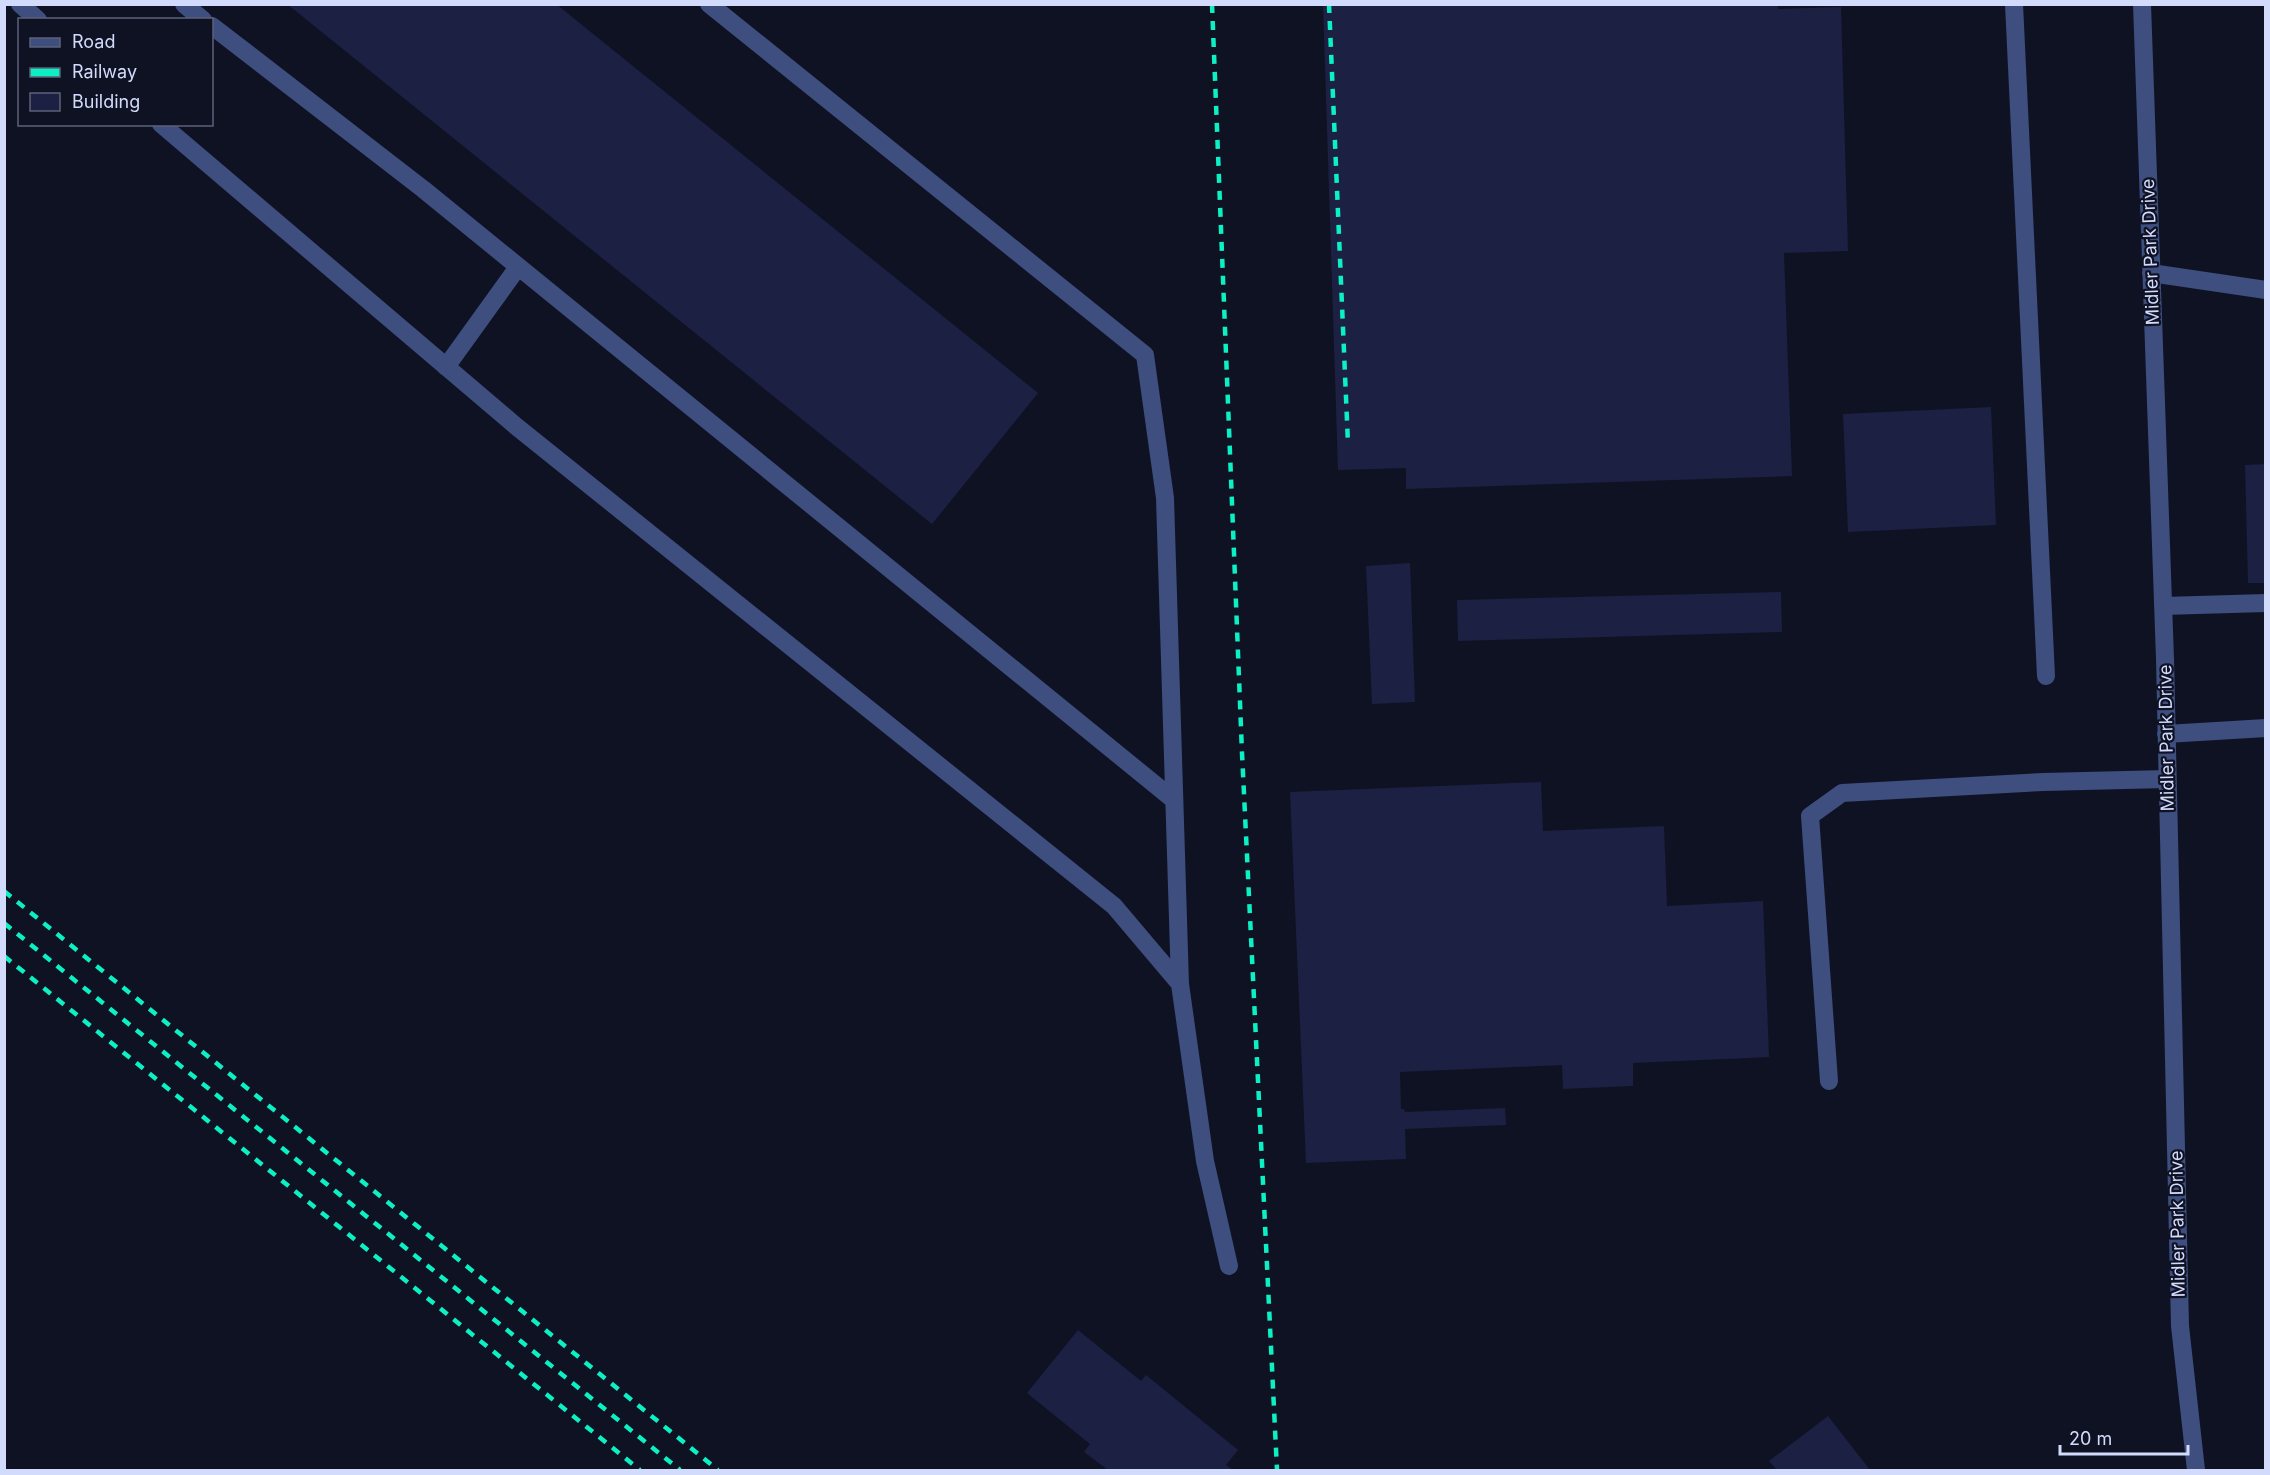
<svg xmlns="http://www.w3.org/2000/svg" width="2270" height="1475" viewBox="0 0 2270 1475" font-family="Inter,sans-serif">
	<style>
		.building { fill: #1c2043 }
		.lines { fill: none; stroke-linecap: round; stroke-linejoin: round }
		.minor { stroke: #3d4e7f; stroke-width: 18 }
		.rail { stroke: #0cf0c4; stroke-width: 4.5; stroke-dasharray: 9 8; stroke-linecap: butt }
		.labels { text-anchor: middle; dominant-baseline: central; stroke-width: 4.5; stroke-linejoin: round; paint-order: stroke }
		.street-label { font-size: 18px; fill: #d3dbfd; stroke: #0f1223 }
	</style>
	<rect width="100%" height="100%" fill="#0f1223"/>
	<path class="building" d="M287,4H556L1038,393L932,524Z
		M1323,4H1778V9L1841,7L1848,251L1784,253L1792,476L1406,489V468L1338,470Z
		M1991,407L1996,525L1848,532L1843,414Z
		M2266,464V583H2248L2245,465Z
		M1410,563L1415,702L1372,704L1366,566Z
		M1781,592L1782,632L1458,641L1457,600Z
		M1541,782L1543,831L1664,826L1667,906L1763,901L1769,1057L1633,1063V1086L1563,1089L1562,1065L1400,1072L1401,1109H1404L1405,1112L1505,1108L1506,1125L1405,1129L1406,1159L1306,1163L1290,792Z
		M1078,1330L1141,1381L1146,1375L1238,1450L1226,1465L1233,1470H1108L1084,1452L1090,1444L1027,1393Z
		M1828,1416L1870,1470H1777L1769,1461Z"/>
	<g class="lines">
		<path class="minor" d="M20,4L38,20
			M184,4L203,20
			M709,4L1145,355L1165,498L1180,984
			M2014,4L2046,676
			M2142,4L2165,659L2180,1326L2196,1470
			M212,26L423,189L1174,800
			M161,124L517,427L1114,906L1180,984L1205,1161L1229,1266
			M2151,273L2266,290
			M446,367L518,267
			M2163,606L2266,603
			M2166,734L2266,728
			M1829,1081L1810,816L1842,793L2043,782L2167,779"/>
		<path class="rail" d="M1212,4L1242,753L1277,1470
			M1329,4L1348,444
			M4,891L718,1470
			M4,923L680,1470
			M4,956L640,1470"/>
	</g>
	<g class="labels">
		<g class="street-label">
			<text transform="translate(2150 252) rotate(-92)">Midler Park Drive</text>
			<text transform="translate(2166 738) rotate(-91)">Midler Park Drive</text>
			<text transform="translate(2177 1224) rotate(-91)">Midler Park Drive</text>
		</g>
	</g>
	<rect width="2270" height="1475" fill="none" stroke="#d3dbfd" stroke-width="12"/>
	<rect x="18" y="18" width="195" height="108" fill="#0f1223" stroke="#5d627a" stroke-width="1.5"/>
	<rect x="30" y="38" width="30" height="9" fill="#3d4e7f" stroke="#5d627a" stroke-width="1.5"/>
	<text x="72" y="48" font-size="18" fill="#d3dbfd">Road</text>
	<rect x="30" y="68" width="30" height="9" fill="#0cf0c4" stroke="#5d627a" stroke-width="1.5"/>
	<text x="72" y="78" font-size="18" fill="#d3dbfd">Railway</text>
	<rect x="30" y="93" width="30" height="18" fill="#1c2043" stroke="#5d627a" stroke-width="1.5"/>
	<text x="72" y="108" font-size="18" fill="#d3dbfd">Building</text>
	<path d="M2060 1445v9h128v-9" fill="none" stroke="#d3dbfd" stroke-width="3"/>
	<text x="2069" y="1445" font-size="18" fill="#d3dbfd" stroke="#0f1223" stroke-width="4.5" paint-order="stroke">20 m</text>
</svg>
